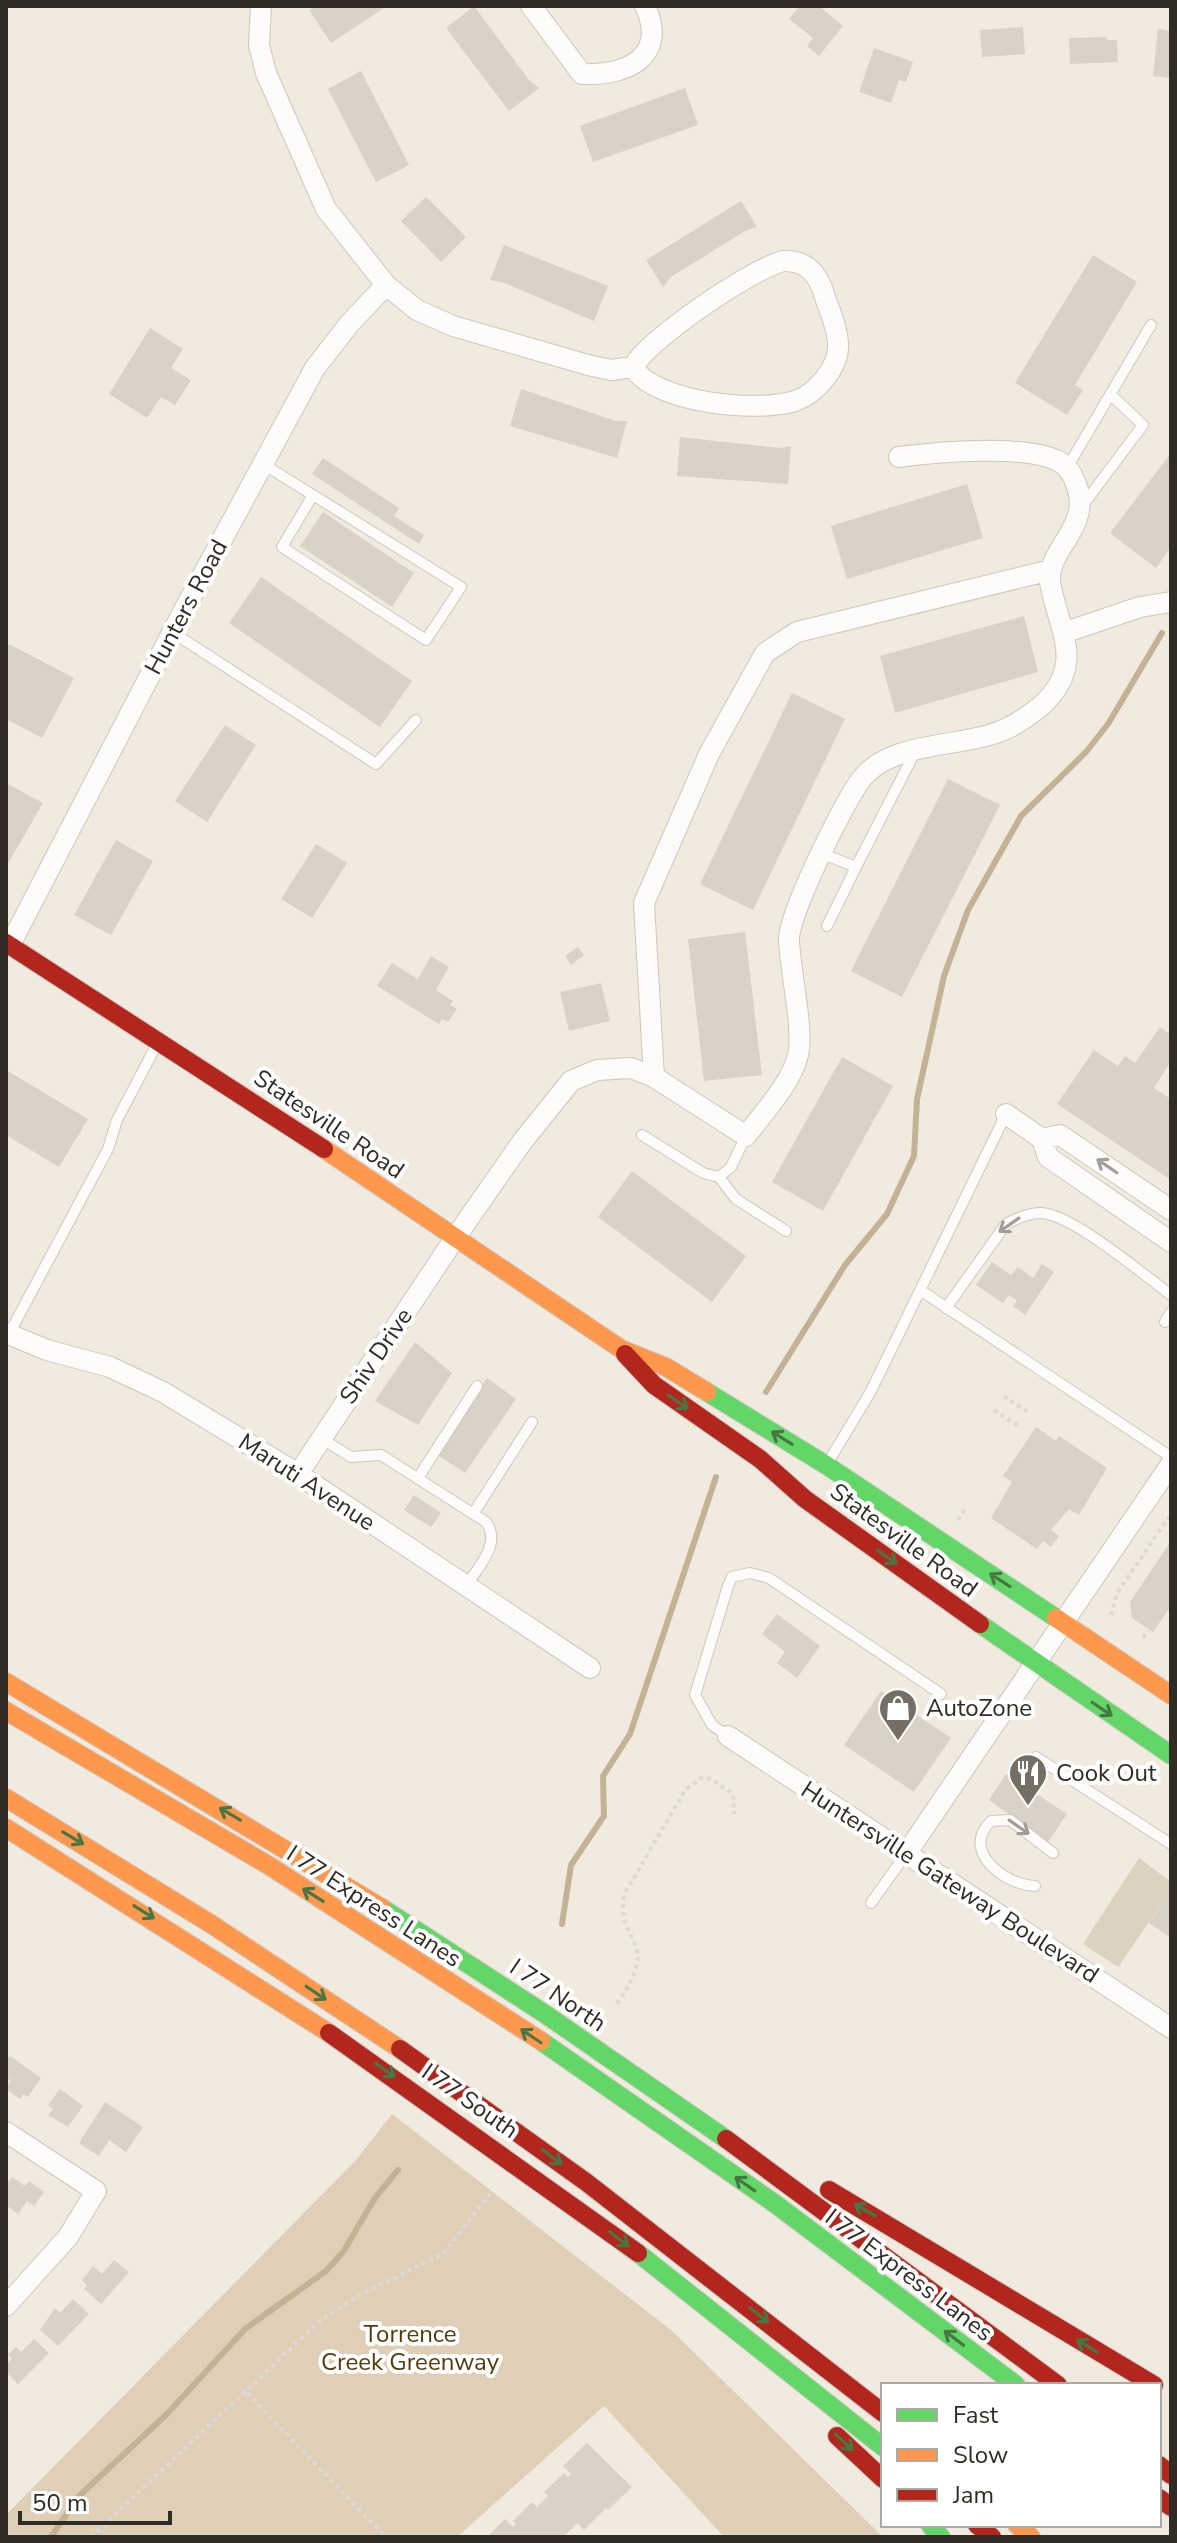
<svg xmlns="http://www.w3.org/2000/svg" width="1177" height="2543" viewBox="0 0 1177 2543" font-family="'Nunito Sans',sans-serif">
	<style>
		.green { fill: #ddd1c0 }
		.forest { fill: #dfcfb6 }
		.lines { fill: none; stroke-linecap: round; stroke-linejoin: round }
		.stream { stroke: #c4b296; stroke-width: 6 }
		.building { fill: #dad2c6 }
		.lane-casing { stroke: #ccc7bf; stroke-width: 12 }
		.street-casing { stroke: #ccc7bf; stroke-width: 22 }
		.fast-casing { stroke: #cdc9c4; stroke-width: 20 }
		.slow-casing { stroke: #cdc9c4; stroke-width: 20 }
		.jam-casing { stroke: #cdc9c4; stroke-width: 20 }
		.path { stroke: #dcdad6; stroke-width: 4; stroke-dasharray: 4 4; stroke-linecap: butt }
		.lane { stroke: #fdfcfa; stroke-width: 10 }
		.street { stroke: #fdfcfa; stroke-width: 20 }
		.fast { stroke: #63d668; stroke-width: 18 }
		.slow { stroke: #ff974d; stroke-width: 18 }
		.jam { stroke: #b3261e; stroke-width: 18 }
		.oneway { stroke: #a19e9a }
		.oneway2 { stroke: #477843 }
		.labels { text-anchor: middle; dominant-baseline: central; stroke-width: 8; stroke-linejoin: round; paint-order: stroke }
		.street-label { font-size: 24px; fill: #302b24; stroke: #fff }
		.poi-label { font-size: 24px; fill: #302b24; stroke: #fff; text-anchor: start }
		.park-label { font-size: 24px; fill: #543a0c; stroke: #fff }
	</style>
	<rect width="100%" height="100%" fill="#f1eadf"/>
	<path class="green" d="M1139,1858L1171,1882V1890L1118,1967L1083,1944Z"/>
	<path class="forest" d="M392,2114L671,2330L883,2537H724L604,2406L457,2537H6V2515L356,2160Z"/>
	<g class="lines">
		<path class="stream" d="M766,1392L845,1265L887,1214L914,1156L917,1099L944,976L968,910L1021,816L1086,752L1108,724L1162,633
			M562,1924L571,1865L604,1816L603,1776L630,1734L716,1477
			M51,2537L79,2496L167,2414L245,2329L326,2271L343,2252L375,2198L398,2170"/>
	</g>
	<path class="building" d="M316,6H387L331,43L309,10Z
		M474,6L529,80L539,88L509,111L446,28Z
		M800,6H819L843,26L819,56L807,46L813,38L789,19Z
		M1023,27L1025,54L982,57L980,30Z
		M1158,29L1171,31V78L1153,76Z
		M1107,37V40H1117L1118,62L1070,64L1069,38Z
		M874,48L913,62L906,82L899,80L891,103L859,92Z
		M361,71L409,165L376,182L328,89Z
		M685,88L698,125L593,162L580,126Z
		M426,197L466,237L441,262L401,221Z
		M741,201L757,227L745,231L671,277L663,287L646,260Z
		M504,245L608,286L594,321L502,282L490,280Z
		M1093,255L1137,282L1075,385L1083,390L1067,415L1015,383Z
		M150,328L183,349L171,368L191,380L175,405L161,397L147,418L109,394Z
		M521,389L616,421H627L617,458L510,426Z
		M680,437L780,448L791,446L788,484L677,476Z
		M1171,453V547L1156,568L1110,533Z
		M323,458L399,508L394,516L424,535L419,544L312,474Z
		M967,484L983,538L847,579L831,526Z
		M323,512L414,573L392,607L300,546Z
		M261,577L412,681L380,727L229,623Z
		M1024,616L1038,672L895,713L880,656Z
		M9,644L74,678L42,738L6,719V650Z
		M792,693L845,719L753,910L700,884Z
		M225,725L256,745L207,822L175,801Z
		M948,779L1000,805L902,997L851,971Z
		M6,783L43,803L6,867Z
		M116,840L153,861L111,935L74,915Z
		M316,844L347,863L312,918L281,899Z
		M745,932L762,1075L704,1081L688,939Z
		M578,947L584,955L571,965L565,956Z
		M431,956L449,967L436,990L453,1001L450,1005L457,1009L448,1022L442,1019L439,1024L377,986L392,963L418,979Z
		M601,983L610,1021L569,1031L560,992Z
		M1160,1027L1171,1035V1061L1154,1088L1171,1099V1180L1057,1104L1094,1050L1118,1066L1125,1056L1135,1063Z
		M842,1057L893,1086L823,1211L772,1182Z
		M6,1070L88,1119L59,1167L6,1135Z
		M632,1171L746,1256L712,1302L598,1217Z
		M992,1262L1011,1275L1018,1267L1033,1278L1042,1264L1054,1272L1025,1315L1013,1306L1017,1301L1009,1295L1003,1303L976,1285Z
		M415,1342L452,1373L418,1425L375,1401Z
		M487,1378L516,1399L465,1473L436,1454Z
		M1036,1427L1056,1441L1059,1436L1107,1468L1079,1515L1069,1509L1051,1530L1059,1536L1051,1547L1043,1541L1037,1549L991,1518L1012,1482L1003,1476Z
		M414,1495L441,1513L431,1527L404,1510Z
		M1171,1541V1606L1153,1632L1132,1618L1130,1602Z
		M777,1614L820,1646L797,1678L777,1663L785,1652L762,1634Z
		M881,1691L951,1738L914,1792L844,1745Z
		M1006,1774L1067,1814L1048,1842L989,1800Z
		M1171,1890V1938L1149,1923Z
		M10,2056L41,2078L28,2097L23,2094L20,2099L6,2089L11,2081L6,2077V2061Z
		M60,2089L83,2106L68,2127L48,2115L53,2109L48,2105Z
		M105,2102L143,2127L126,2152L109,2140L99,2156L79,2143Z
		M12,2177L25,2186L29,2181L44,2192L34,2206L27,2201L18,2214L6,2205V2185Z
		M114,2260L129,2272L101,2304L84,2289L87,2285L82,2280L93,2266L102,2274Z
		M73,2299L89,2314L58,2346L40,2330L55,2308L60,2313Z
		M34,2339L49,2353L18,2384L6,2372V2365L12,2359L8,2355L16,2347L21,2352Z
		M587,2443L632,2487L608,2510L606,2508L584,2530L578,2523L565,2535L567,2537H487L505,2519L513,2527L516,2524L513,2521L532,2502L537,2507L548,2496L544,2492L564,2473L568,2477L571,2474L563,2466Z"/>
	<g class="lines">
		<defs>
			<path id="lane" d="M263,464L461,587L426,640L282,547L313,495
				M1067,468L1151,325
				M1083,505L1143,425L1110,394
				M172,632L376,764L416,720
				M823,854L856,867L915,752
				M827,926L856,867
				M642,1135L703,1173L719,1177L731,1167L746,1136
				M719,1177L736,1199L786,1231
				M920,1290L1171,1457
				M946,1308L1006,1224C1016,1219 1028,1213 1041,1213C1072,1214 1144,1275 1171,1295
				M1165,1322L1171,1312
				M9,1334L108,1149L117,1120L156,1046
				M321,1438L351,1457L381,1455L486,1522C502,1544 478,1567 466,1586
				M829,1461L871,1391L1006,1114
				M418,1478L477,1386
				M473,1514L532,1422
				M728,1736L712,1725L695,1695L728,1586L732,1577L750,1573L769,1578L941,1694
				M1036,1757L1171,1844
				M1035,1886C1005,1885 960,1851 991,1821L1010,1820L1053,1853
				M871,1903L906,1854"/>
			<path id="street" d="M261,6L259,45L266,73L326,209L386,285L417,310L453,326L588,365L611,370L633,367
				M531,6L582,74C626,76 669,57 645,6
				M783,261C807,260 819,275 825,297C830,312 838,329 838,345C839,367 816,394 795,401C757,413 654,403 633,367C650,338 750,270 783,261Z
				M1066,632L1140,607L1171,602
				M10,945L186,606L315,368L350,323L386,285
				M654,1077L644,903L709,754L765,653L797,632L1051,570
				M1006,1114L1042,1139
				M1171,1210L1060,1135L1042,1139L1048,1157L1171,1242
				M6,1333L47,1350L110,1367L163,1392L298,1474L590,1668
				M298,1474L455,1238L522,1142L571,1081L597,1070L631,1068L654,1077L746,1136C763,1113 791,1084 798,1055C804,1028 790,971 789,940C788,915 843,804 860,781C886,744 949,747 989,735C1009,730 1025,719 1041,706C1088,663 1057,628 1050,582C1047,557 1076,535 1079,510C1082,495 1074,470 1060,462C1028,444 936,452 899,457
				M728,1736L1171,2028
				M906,1854L1171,1464
				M6,2132L96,2191L68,2237L6,2306"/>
			<path id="fast" d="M707,1392L826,1465L1056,1618
				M980,1624L1171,1755
				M382,1908L545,2014L726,2139
				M541,2041L774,2203L1016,2385
				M638,2253L883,2447
				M930,2525L941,2537"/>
			<path id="slow" d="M324,1149L621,1349L666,1367L707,1392
				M1056,1618L1171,1695
				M6,1682L382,1908
				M6,1711L268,1865L541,2041
				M6,1798L211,1924L400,2049
				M6,1828L329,2033
				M1017,2525L1031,2537"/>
			<path id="jam" d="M6,943L324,1149
				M625,1354L654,1385L760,1459L805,1499L980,1624
				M329,2033L638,2253
				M400,2049L586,2182L883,2413
				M726,2139L1058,2385
				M829,2190L1154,2385
				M837,2436L883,2479
				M1159,2465L1171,2475
				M1159,2498L1171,2507
				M977,2525L992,2537"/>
		</defs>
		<use href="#lane" class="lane-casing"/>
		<use href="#street" class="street-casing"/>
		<use href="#fast" class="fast-casing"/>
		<use href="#slow" class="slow-casing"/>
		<use href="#jam" class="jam-casing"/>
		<path class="path" d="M1004,1396L1029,1413
			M994,1410L1020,1427
			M958,1520L965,1509
			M1111,1615L1117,1593L1171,1514
			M1143,1638L1148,1631
			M617,2004C663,1936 617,1949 624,1895L685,1790L701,1778L711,1779L733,1794L734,1814
			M247,2393L386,2537
			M91,2537L320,2321L360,2295L443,2254L490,2194"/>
		<use href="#lane" class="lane"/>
		<use href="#street" class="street"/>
		<use href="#fast" class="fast"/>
		<use href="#slow" class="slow"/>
		<use href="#jam" class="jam"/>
	</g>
	<defs><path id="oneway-shaft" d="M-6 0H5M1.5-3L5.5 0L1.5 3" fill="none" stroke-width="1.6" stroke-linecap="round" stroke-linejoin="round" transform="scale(2)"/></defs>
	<g class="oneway">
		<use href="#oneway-shaft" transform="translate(1107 1166) rotate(-146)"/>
		<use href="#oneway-shaft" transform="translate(1009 1225) rotate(145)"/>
		<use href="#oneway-shaft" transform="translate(1019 1827) rotate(35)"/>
	</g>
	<g class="oneway2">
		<use href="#oneway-shaft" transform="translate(678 1402) rotate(35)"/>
		<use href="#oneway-shaft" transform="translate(782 1438) rotate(-148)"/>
		<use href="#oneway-shaft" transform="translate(887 1557) rotate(36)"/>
		<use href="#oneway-shaft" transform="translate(1000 1580) rotate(-147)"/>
		<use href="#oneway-shaft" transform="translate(1102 1709) rotate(34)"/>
		<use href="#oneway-shaft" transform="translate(230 1814) rotate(-149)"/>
		<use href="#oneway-shaft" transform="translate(73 1838) rotate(31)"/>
		<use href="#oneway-shaft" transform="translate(313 1895) rotate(-148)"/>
		<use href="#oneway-shaft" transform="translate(144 1912) rotate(32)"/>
		<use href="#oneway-shaft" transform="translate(316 1993) rotate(34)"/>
		<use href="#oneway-shaft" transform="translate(531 2036) rotate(-146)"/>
		<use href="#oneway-shaft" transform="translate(385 2070) rotate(35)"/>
		<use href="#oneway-shaft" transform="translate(552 2157) rotate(37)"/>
		<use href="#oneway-shaft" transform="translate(745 2184) rotate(-145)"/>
		<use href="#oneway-shaft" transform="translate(865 2210) rotate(-150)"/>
		<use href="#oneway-shaft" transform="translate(619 2239) rotate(37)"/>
		<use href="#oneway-shaft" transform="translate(759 2315) rotate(38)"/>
		<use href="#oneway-shaft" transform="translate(954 2338) rotate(-143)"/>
		<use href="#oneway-shaft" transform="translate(1087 2346) rotate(-148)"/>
		<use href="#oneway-shaft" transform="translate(844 2442) rotate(43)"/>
	</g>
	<defs>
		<symbol id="shop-pin" viewBox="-11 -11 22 30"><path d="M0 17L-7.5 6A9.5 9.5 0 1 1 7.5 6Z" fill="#746e65" stroke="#fff"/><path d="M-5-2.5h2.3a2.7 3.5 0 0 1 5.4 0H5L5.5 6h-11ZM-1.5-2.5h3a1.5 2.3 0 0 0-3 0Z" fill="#fff"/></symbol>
		<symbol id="restaurant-pin" viewBox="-11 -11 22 30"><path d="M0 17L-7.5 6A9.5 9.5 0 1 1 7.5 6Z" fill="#746e65" stroke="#fff"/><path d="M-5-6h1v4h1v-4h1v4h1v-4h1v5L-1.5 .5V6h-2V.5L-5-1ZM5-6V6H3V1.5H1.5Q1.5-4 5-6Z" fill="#fff"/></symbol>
	</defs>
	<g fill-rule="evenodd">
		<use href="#shop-pin" x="876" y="1686" width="44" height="60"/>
		<use href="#restaurant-pin" x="1006" y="1751" width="44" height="60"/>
	</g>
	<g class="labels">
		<g class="street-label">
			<text transform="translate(186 607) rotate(-62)">Hunters Road</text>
			<text transform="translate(329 1124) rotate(34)">Statesville Road</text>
			<text transform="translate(376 1356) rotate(-56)">Shiv Drive</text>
			<text transform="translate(307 1482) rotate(33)">Maruti Avenue</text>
			<text transform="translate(904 1540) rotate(36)">Statesville Road</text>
			<text transform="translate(950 1882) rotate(33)">Huntersville Gateway Boulevard</text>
			<text transform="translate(374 1906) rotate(33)">I 77 Express Lanes</text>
			<text transform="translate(558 1995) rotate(34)">I 77 North</text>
			<text transform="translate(470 2101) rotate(35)">I 77 South</text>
			<text transform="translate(909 2275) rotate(37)">I 77 Express Lanes</text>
		</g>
		<g class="poi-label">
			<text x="926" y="1708">AutoZone</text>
			<text x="1056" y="1773">Cook Out</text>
		</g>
		<g class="park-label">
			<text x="410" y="2334">Torrence<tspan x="410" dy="28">Creek Greenway</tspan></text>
		</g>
	</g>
	<rect width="1177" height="2543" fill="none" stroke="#302b24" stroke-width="16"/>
	<rect x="881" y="2383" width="280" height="144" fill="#ffffff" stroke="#acaaa7" stroke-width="2"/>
	<rect x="897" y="2409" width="40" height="12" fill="#63d668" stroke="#acaaa7" stroke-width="2"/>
	<text x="953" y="2423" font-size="24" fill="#302b24">Fast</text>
	<rect x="897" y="2449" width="40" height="12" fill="#ff974d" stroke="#acaaa7" stroke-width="2"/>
	<text x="953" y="2463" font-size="24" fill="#302b24">Slow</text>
	<rect x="897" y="2489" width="40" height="12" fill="#b3261e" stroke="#acaaa7" stroke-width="2"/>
	<text x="953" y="2503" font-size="24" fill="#302b24">Jam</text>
	<path d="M20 2511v12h150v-12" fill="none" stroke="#302b24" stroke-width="4"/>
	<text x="32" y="2511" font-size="24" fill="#302b24" stroke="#ffffff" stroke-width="6" paint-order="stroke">50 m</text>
</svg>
